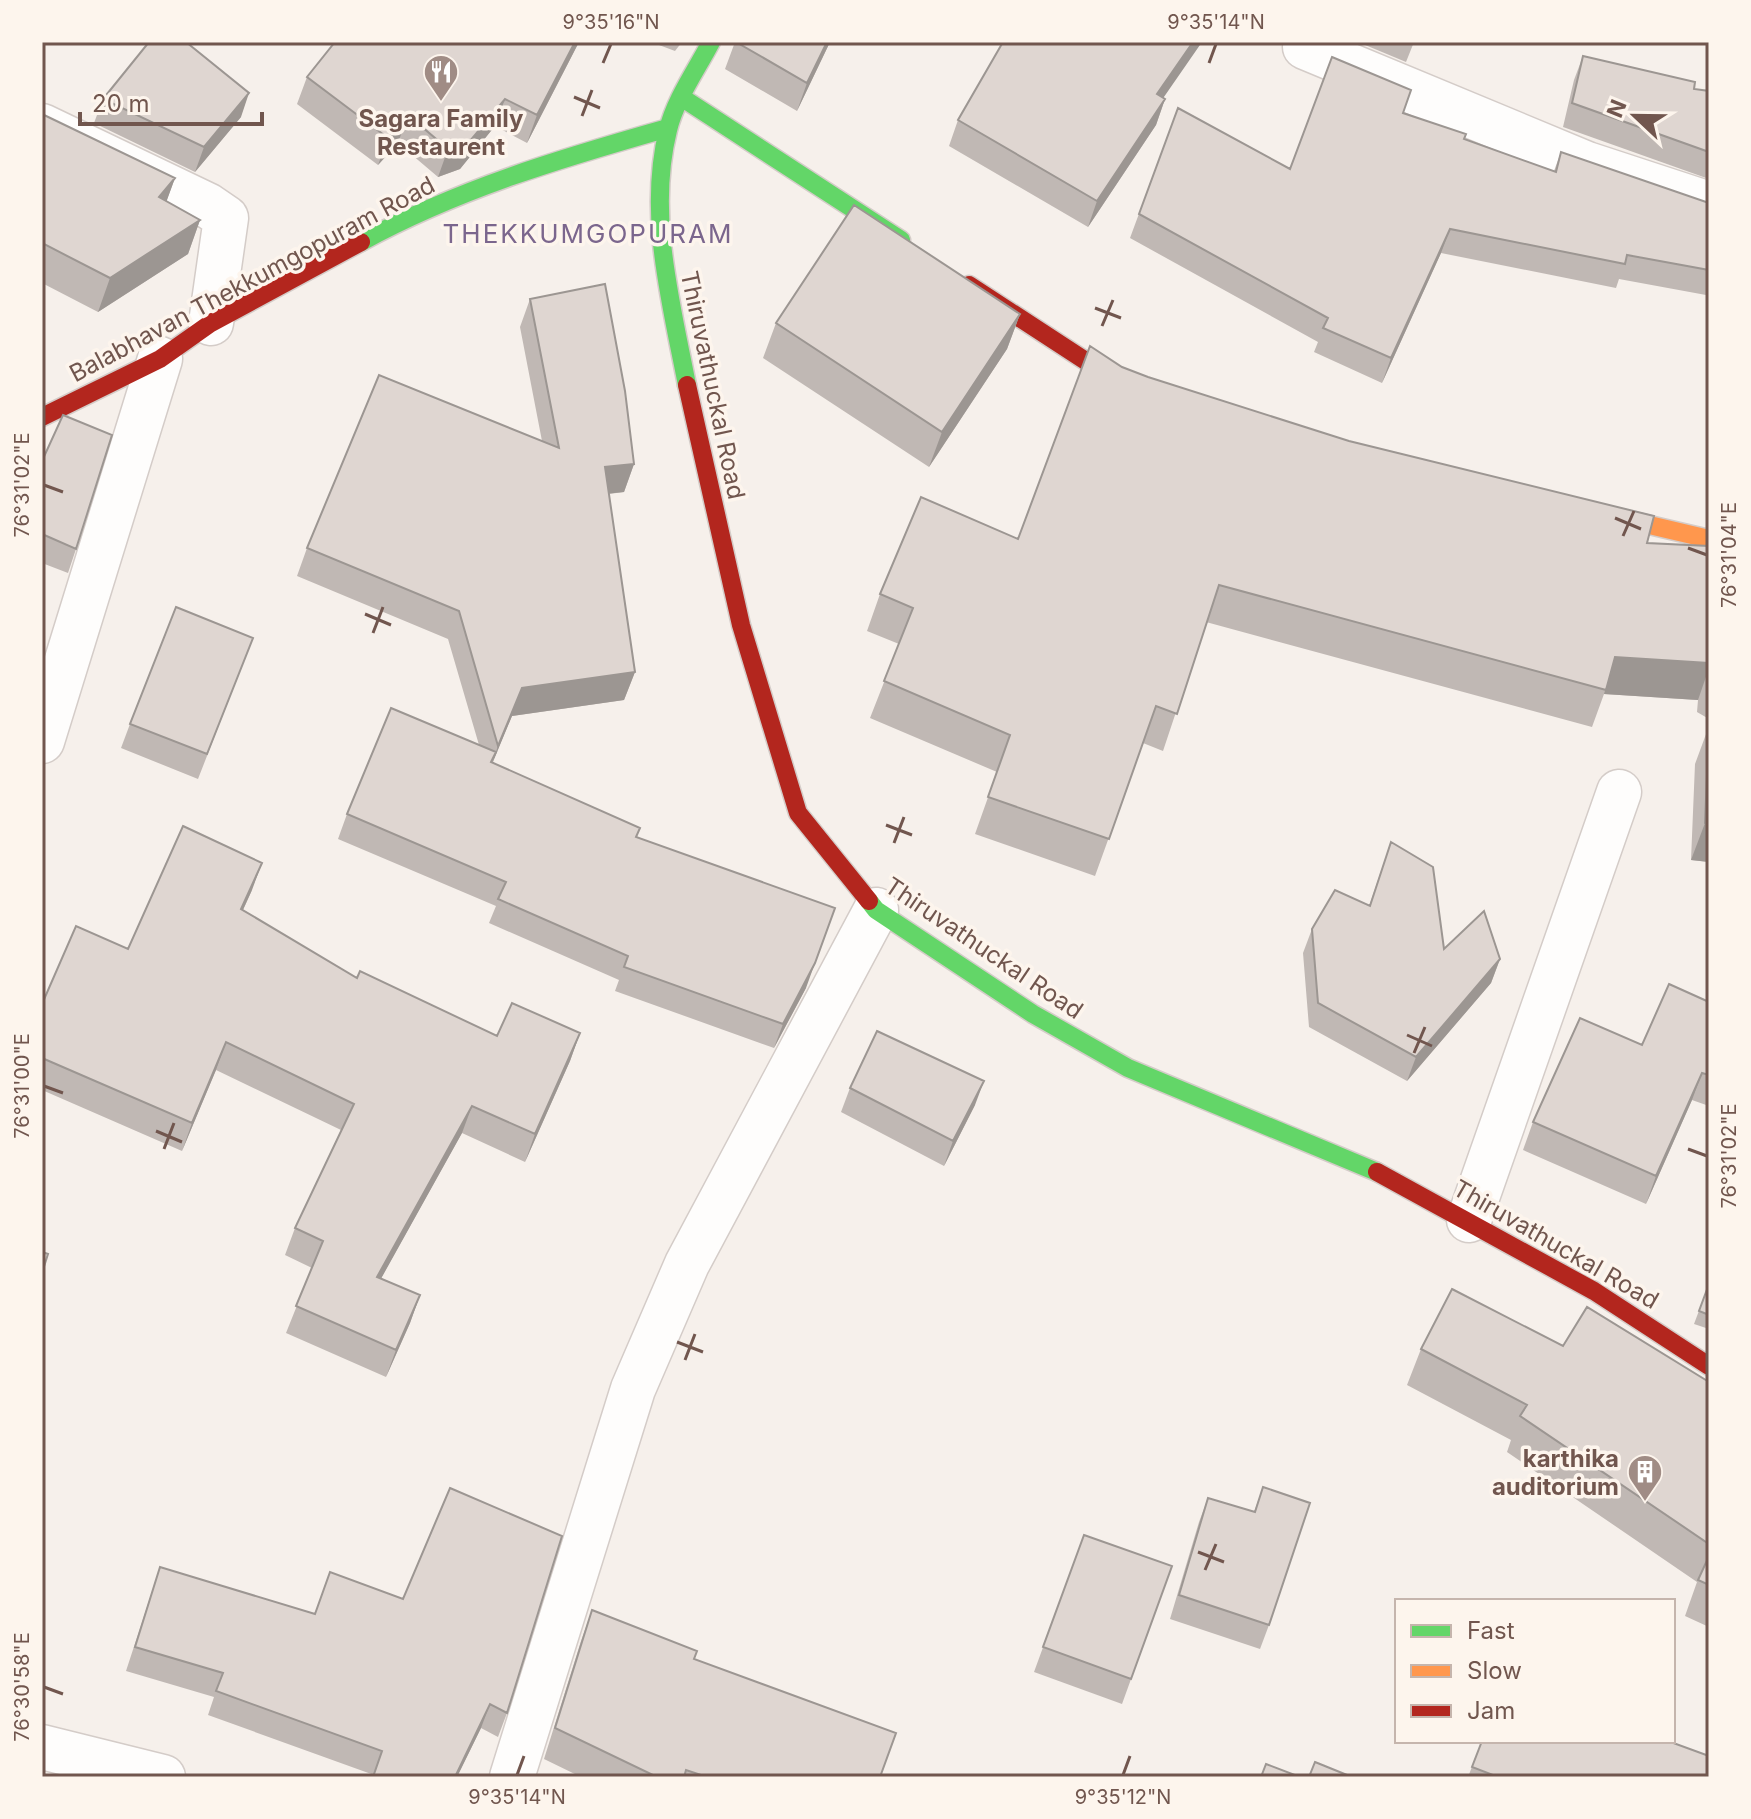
<svg xmlns="http://www.w3.org/2000/svg" width="1751" height="1819" viewBox="0 0 1751 1819" font-family="Inter,sans-serif">
	<style>
		.lines { fill: none; stroke-linecap: round; stroke-linejoin: round }
		.street-casing { stroke: #d4ccc8; stroke-width: 47 }
		.fast-casing { stroke: #d4ccc8; stroke-width: 21 }
		.slow-casing { stroke: #d4ccc8; stroke-width: 21 }
		.jam-casing { stroke: #d4ccc8; stroke-width: 21 }
		.street { stroke: #fefdfc; stroke-width: 44 }
		.fast { stroke: #63d668; stroke-width: 18 }
		.slow { stroke: #ff974d; stroke-width: 18 }
		.jam { stroke: #b3261e; stroke-width: 18 }
		.wall { fill: #c0b8b4 }
		.shaded-wall { fill: #9c9692 }
		.building { fill: #dfd6d1; stroke: #9c9692; stroke-width: 2 }
		.ticks { fill: none; stroke: #71564e; stroke-width: 3 }
		.labels { text-anchor: middle; dominant-baseline: central; stroke-width: 7; stroke-linejoin: round; paint-order: stroke }
		.poi-label { font-size: 24px; font-weight: bold; fill: #71564e; stroke: #fdf5ed }
		.street-label { font-size: 24px; fill: #71564e; stroke: #fdf5ed }
		.neighbourhood-label { font-size: 26px; letter-spacing: 2px; fill: #7b668d; stroke: #fdf5ed }
		.neatline { fill: none; stroke: #71564e; stroke-width: 3 }
		.ticks-label { font-size: 20px; text-anchor: middle; fill: #71564e }
	</style>
	<rect width="100%" height="100%" fill="#f6f0eb"/>
	<g class="lines">
		<defs>
			<path id="street" d="M1305,47L1587,164L1709,204
				M42,126L207,205L226,218L211,323
				M42,741L160,359
				M1469,1220L1619,792
				M42,1747L163,1777
				M512,1777L633,1389L687,1264L876,910"/>
			<path id="fast" d="M681,97L901,240
				M361,242C458,189 562,158 668,128
				M687,385C671,302 647,214 668,130C675,100 697,69 711,42
				M869,901L876,910L1033,1014L1128,1068L1377,1172"/>
			<path id="slow" d="M1594,512L1709,539"/>
			<path id="jam" d="M969,285L1098,369L1138,389
				M687,385L741,625L798,813L869,901
				M42,417L160,359L211,323L361,242
				M1377,1172L1594,1291L1709,1366"/>
		</defs>
		<use href="#street" class="street-casing"/>
		<use href="#fast" class="fast-casing"/>
		<use href="#slow" class="slow-casing"/>
		<use href="#jam" class="jam-casing"/>
		<use href="#street" class="street"/>
		<use href="#fast" class="fast"/>
		<use href="#slow" class="slow"/>
		<use href="#jam" class="jam"/>
	</g>
	<path class="wall" d="M335,42H579L527,143L495,126L460,169L438,177L398,143L378,165L297,104L307,77Z
		M651,42H682L675,51Z
		M735,42H830L797,111L725,69Z
		M1358,42H1414L1406,62Z
		M1583,56L1694,89L1709,91V179L1563,127L1574,80Z
		M1163,98L1165,99L1156,125L1088,227L949,146L958,120Z
		M103,99L241,117L195,172L94,123Z
		M1178,108L1290,169L1403,113L1464,139L1554,171L1561,152L1709,203V287L1706,295L1619,279L1616,288L1441,253L1382,383L1314,352L1318,342L1130,238Z
		M42,114L175,178L166,202L200,220L188,254L98,312L42,283Z
		M530,299L634,464L624,492L609,494L635,672L624,700L512,716L492,763L637,837L806,988L774,1048L615,991L619,980L489,923L496,906L338,839L347,814L479,745L448,639L297,576L307,548L542,441L520,327Z
		M1020,314L1007,349L929,467L763,358L776,323Z
		M1122,367L1148,377L1647,543L1709,546V719L1697,712L1698,700L1604,694L1592,727L1206,622L1163,751L1143,743L1095,876L975,834L997,772L870,718L899,644L867,631L880,594L1018,539Z
		M42,461L76,549L68,573L42,563Z
		M253,638L198,779L121,748L130,724Z
		M1709,726V862L1691,860L1695,764Z
		M1391,842L1444,949L1500,959L1491,983L1407,1081L1309,1027L1303,953L1312,929L1369,906Z
		M252,890L243,910L357,978L497,1036L580,1033L570,1061L525,1162L462,1133L381,1278L420,1295L410,1323L386,1377L286,1333L312,1268L285,1255L295,1228L341,1130L216,1070L182,1151L42,1090V1004L128,949Z
		M1709,1002V1106L1692,1100L1646,1204L1523,1150L1533,1122L1642,1045Z
		M850,1088L975,1105L944,1166L841,1112Z
		M1709,1284V1329L1694,1324Z
		M1563,1346L1709,1382V1627L1685,1616L1697,1582L1507,1452L1511,1440L1407,1385L1421,1349Z
		M1263,1487L1269,1625L1260,1649L1170,1619L1199,1522L1208,1498L1254,1512Z
		M1084,1535L1172,1566L1122,1704L1034,1672Z
		M160,1567L315,1614L507,1713L498,1737L481,1728L457,1777H373L374,1775L208,1715L214,1697L126,1671Z
		M592,1610L694,1659L880,1777H581L544,1759L581,1641Z
		M1482,1741L1709,1777H1468Z"/>
	<path class="shaded-wall" d="M575,42H579L527,143L537,115Z
		M827,42H830L797,111L807,83Z
		M1193,42H1202L1148,120L1157,94Z
		M249,93L241,117L195,172L204,147Z
		M505,99L495,126L460,169L438,177L448,149Z
		M1165,99L1156,125L1088,227L1097,201Z
		M408,115L398,143L378,165L388,138Z
		M175,178L163,211L159,197Z
		M200,220L188,254L98,312L110,278Z
		M1450,229L1441,253L1382,383L1391,358Z
		M1020,314L1007,349L929,467L942,432Z
		M634,464L624,492L595,495L605,467Z
		M1615,657L1709,663V668L1698,700L1604,694Z
		M635,672L624,700L512,716L488,774L498,746L522,688Z
		M1705,823L1709,824V862L1691,860Z
		M262,863L252,890L231,936L241,909Z
		M1500,959L1491,983L1407,1081L1416,1057Z
		M815,963L806,988L774,1048L783,1024Z
		M580,1033L570,1061L525,1162L535,1134Z
		M226,1042L216,1070L182,1151L192,1123Z
		M1702,1073L1692,1100L1646,1204L1656,1176Z
		M984,1081L975,1105L944,1166L953,1141Z
		M472,1106L462,1133L367,1304L377,1277Z
		M420,1295L410,1323L386,1377L396,1350Z
		M490,1704L481,1728L457,1777H455Z"/>
	<path class="building" d="M149,42H186L249,93L204,147L103,99Z
		M335,42H575L537,115L505,99L470,141L448,149L408,115L388,138L307,77Z
		M736,42H827L807,83Z
		M1003,42H1193L1157,94L1165,99L1097,201L958,120Z
		M1583,56L1695,82L1694,89L1709,91V152L1572,103Z
		M1332,57L1411,90L1403,113L1466,134L1464,139L1556,172L1561,152L1709,203V270L1627,255L1625,264L1450,229L1391,358L1323,328L1328,318L1139,214L1178,108L1290,169Z
		M42,114L175,178L159,197L200,220L110,278L42,243Z
		M854,205L1020,314L942,432L776,323Z
		M605,284L625,391L634,464L605,467L635,672L522,688L498,746L459,611L307,548L379,375L559,448L530,299Z
		M1090,346L1122,367L1148,377L1349,441L1654,516L1647,543L1709,546V663L1615,657L1606,690L1219,585L1177,714L1156,706L1109,839L988,797L1010,735L884,681L913,608L880,594L921,497L1018,539Z
		M63,415L112,435L76,549L42,534V461Z
		M176,607L253,638L207,754L130,724Z
		M391,708L496,752L491,762L640,828L636,837L835,908L815,963L783,1024L624,967L628,956L498,899L506,882L347,814Z
		M1709,726V824L1705,823Z
		M183,826L262,863L241,909L357,978L360,971L497,1036L512,1003L580,1033L535,1134L472,1106L377,1277L420,1295L396,1350L296,1306L323,1241L295,1228L354,1104L226,1042L192,1123L42,1058V1004L76,926L128,949Z
		M1391,842L1433,867L1444,949L1484,911L1500,959L1416,1057L1318,1003L1312,929L1335,890L1370,906Z
		M1669,984L1709,1002V1075L1702,1073L1656,1176L1533,1122L1580,1018L1642,1045Z
		M877,1031L984,1081L953,1141L850,1088Z
		M42,1252L48,1254L42,1273Z
		M1709,1284V1315L1699,1311Z
		M1452,1289L1563,1346L1587,1307L1709,1382V1544L1520,1416L1527,1405L1421,1349Z
		M1263,1487L1310,1503L1269,1625L1179,1595L1208,1498L1255,1512Z
		M450,1488L562,1536L507,1713L490,1704L455,1777H373L382,1751L216,1691L223,1673L135,1647L160,1567L315,1614L330,1572L403,1599Z
		M1084,1535L1172,1566L1131,1679L1043,1647Z
		M1709,1556V1585L1698,1580Z
		M592,1610L697,1651L694,1659L896,1733L880,1777H707L686,1770L684,1777H657L555,1728Z
		M1482,1741H1668L1709,1756V1777H1498L1472,1767Z
		M1315,1762L1352,1777H1309Z
		M1266,1764L1300,1777H1261Z"/>
	<path class="ticks" d="M603,63L611,44M1209,63L1216,44M574,97L600,108M582,116L592,90M1095,308L1121,318M1102,326L1113,300M44,485L63,492M1615,518L1641,529M1623,536L1634,511M1688,548L1707,555M365,614L391,625M373,633L383,607M886,825L912,835M894,843L904,817M1407,1035L1432,1046M1414,1053L1425,1027M44,1086L63,1093M156,1131L182,1142M164,1149L174,1123M1688,1149L1707,1156M677,1342L703,1352M685,1360L695,1334M1198,1552L1224,1562M1205,1570L1216,1544M44,1687L63,1694M517,1775L524,1756M1123,1775L1130,1756"/>
	<defs>
		<symbol id="restaurant-pin" viewBox="-11 -11 22 30"><path d="M0 17L-7.5 6A9.5 9.5 0 1 1 7.5 6Z" fill="#a08c85" stroke="#fdf5ed"/><path d="M-5-6h1v4h1v-4h1v4h1v-4h1v5L-1.5 .5V6h-2V.5L-5-1ZM5-6V6H3V1.5H1.5Q1.5-4 5-6Z" fill="#fff"/></symbol>
		<symbol id="building-pin" viewBox="-11 -11 22 30"><path d="M0 17L-7.5 6A9.5 9.5 0 1 1 7.5 6Z" fill="#a08c85" stroke="#fdf5ed"/><path d="M-4-6H4V6H1V3H-1V6H-4ZM-2.5-4.3h1.7v1.8h-1.7ZM.8-4.3h1.7v1.8H.8ZM-2.5-1h1.7V.8h-1.7ZM.8-1h1.7V.8H.8Z" fill="#fff"/></symbol>
	</defs>
	<g fill-rule="evenodd">
		<use href="#restaurant-pin" x="421" y="52" width="40" height="54"/>
		<use href="#building-pin" x="1625" y="1452" width="40" height="54"/>
	</g>
	<g class="labels">
		<g class="poi-label">
			<text x="441" y="118">Sagara Family<tspan x="441" dy="28">Restaurent</tspan></text>
			<text x="1619" y="1458" text-anchor="end">karthika<tspan x="1619" dy="28">auditorium</tspan></text>
		</g>
		<g class="street-label">
			<text transform="translate(252 279) rotate(-28)">Balabhavan Thekkumgopuram Road</text>
			<text transform="translate(713 385) rotate(78)">Thiruvathuckal Road</text>
			<text transform="translate(984 948) rotate(34)">Thiruvathuckal Road</text>
			<text transform="translate(1556 1244) rotate(30)">Thiruvathuckal Road</text>
		</g>
		<g class="neighbourhood-label">
			<text x="588" y="233">THEKKUMGOPURAM</text>
		</g>
	</g>
	<rect width="1751" height="1819" fill="none" stroke="#fdf5ed" stroke-width="88"/>
	<rect x="1395" y="1599" width="280" height="144" fill="#fdf5ed" stroke="#c5b5ad" stroke-width="2"/>
	<rect x="1411" y="1625" width="40" height="12" fill="#63d668" stroke="#c5b5ad" stroke-width="2"/>
	<text x="1467" y="1639" font-size="24" fill="#71564e">Fast</text>
	<rect x="1411" y="1665" width="40" height="12" fill="#ff974d" stroke="#c5b5ad" stroke-width="2"/>
	<text x="1467" y="1679" font-size="24" fill="#71564e">Slow</text>
	<rect x="1411" y="1705" width="40" height="12" fill="#b3261e" stroke="#c5b5ad" stroke-width="2"/>
	<text x="1467" y="1719" font-size="24" fill="#71564e">Jam</text>
	<g transform="translate(1635 116) rotate(292)" stroke="#fdf5ed" stroke-width="6" paint-order="stroke">
	<path d="M0-6L14 30L0 20L-14 30Z" fill="#71564e"/>
	<text y="-12" font-size="22" font-weight="bold" text-anchor="middle" fill="#71564e">N</text>
	</g>
	<path d="M80 112v12h182v-12" fill="none" stroke="#71564e" stroke-width="4"/>
	<text x="92" y="112" font-size="24" fill="#71564e" stroke="#fdf5ed" stroke-width="6" paint-order="stroke">20 m</text>
	<rect x="44" y="44" width="1663" height="1731" class="neatline"/>
	<g class="ticks-label">
		<text x="611" y="29">9°35'16"N</text>
		<text x="1216" y="29">9°35'14"N</text>
		<text transform="translate(22 485) rotate(-90)" y="7">76°31'02"E</text>
		<text transform="translate(1729 555) rotate(-90)" y="7">76°31'04"E</text>
		<text transform="translate(22 1086) rotate(-90)" y="7">76°31'00"E</text>
		<text transform="translate(1729 1156) rotate(-90)" y="7">76°31'02"E</text>
		<text transform="translate(22 1687) rotate(-90)" y="7">76°30'58"E</text>
		<text x="517" y="1804">9°35'14"N</text>
		<text x="1123" y="1804">9°35'12"N</text>
	</g>
</svg>
